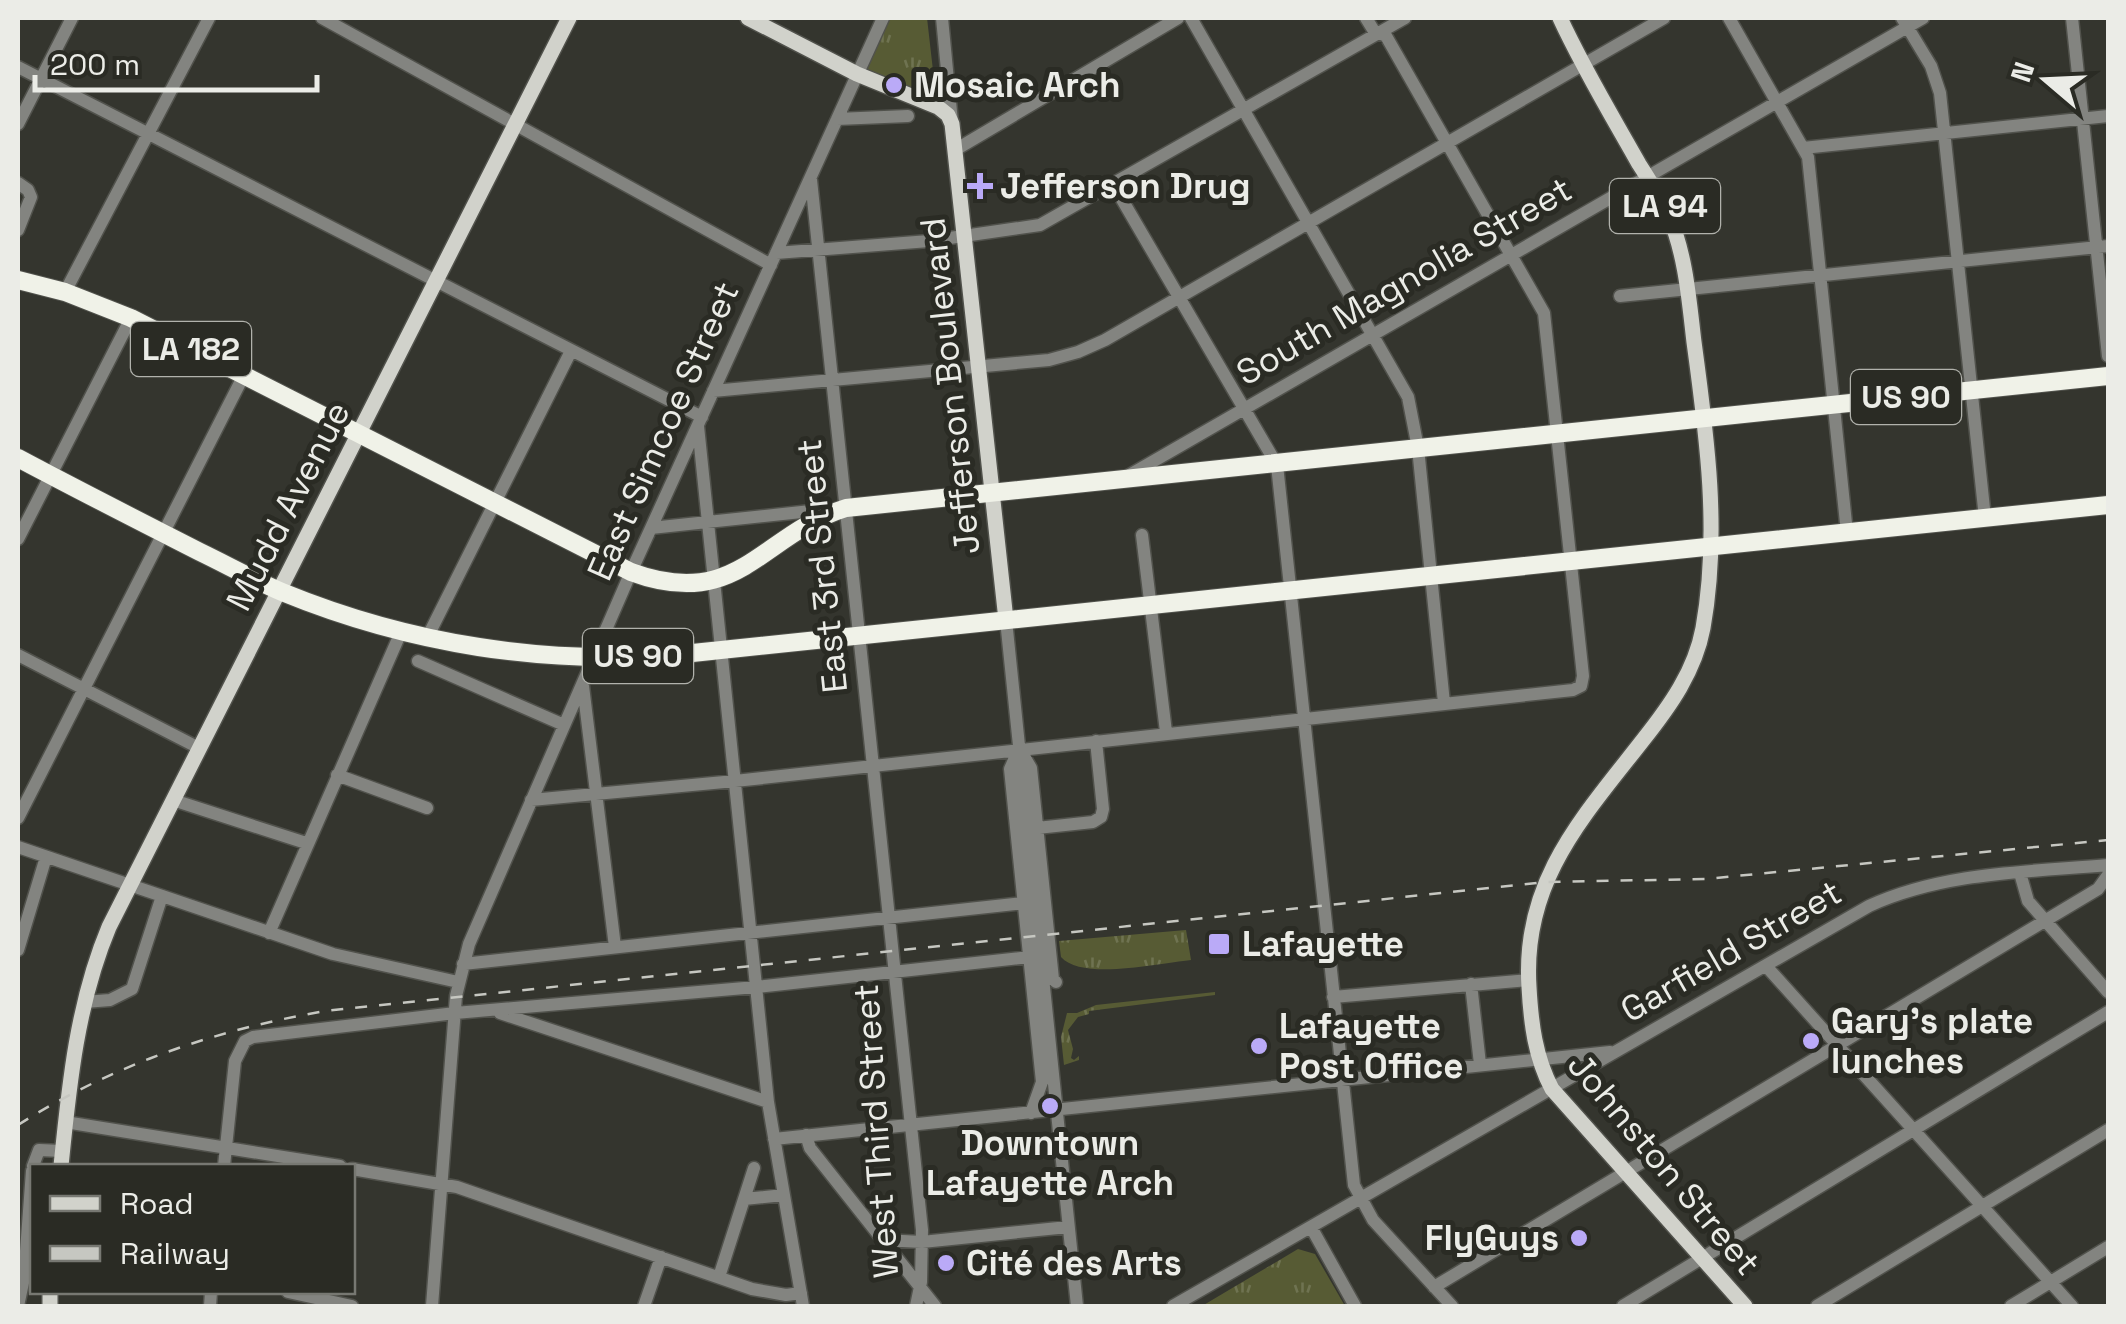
<svg xmlns="http://www.w3.org/2000/svg" width="2126" height="1324" viewBox="0 0 2126 1324" font-family="'Space Grotesk',sans-serif">
	<style>
		.grass { fill: url(#grass-tufts) }
		.lines { fill: none; stroke-linecap: round; stroke-linejoin: round }
		.minor-casing { stroke: #51524c; stroke-width: 15 }
		.major-casing { stroke: #51524c; stroke-width: 18 }
		.highway-casing { stroke: #51524c; stroke-width: 20 }
		.minor { stroke: #838480; stroke-width: 12 }
		.major { stroke: #d1d2cb; stroke-width: 15 }
		.highway { stroke: #f0f2e8; stroke-width: 18 }
		.rail { stroke: #c6c7c1; stroke-width: 2.5; stroke-dasharray: 12 12; stroke-linecap: butt }
		.poi-dot { fill: #baaaf7; stroke: #2a2b24; stroke-width: 4 }
		.labels { text-anchor: middle; dominant-baseline: central; stroke-width: 10; stroke-linejoin: round; paint-order: stroke }
		.shield { fill: #2a2b24; stroke: #b1b2ac; stroke-width: 2.5 }
		.shield-label { font-size: 32px; font-weight: bold; fill: #ebece7 }
		.poi-label { font-size: 35px; font-weight: bold; fill: #ebece7; stroke: #2a2b24; text-anchor: start }
		.street-label { font-size: 35px; fill: #ebece7; stroke: #2a2b24 }
	</style>
	<defs>
		<pattern id="grass-tufts" width="24" height="20" patternUnits="userSpaceOnUse" patternTransform="scale(2.5)"><rect width="24" height="20" fill="#575b34"/><path d="M3 7l-1-3M5 7V3M7 7l1-3M15 17l-1-3M17 17v-4M19 17l1-3" fill="none" stroke="#6f7351"/></pattern>
	</defs>
	<rect width="100%" height="100%" fill="#34352e"/>
	<path class="grass" d="M890,18H927L936,97L863,72Z
		M1186,930L1191,960C1160,963 1082,981 1061,957L1059,941Z
		M1215,992V995L1089,1011V1014L1078,1017L1068,1030L1073,1049L1071,1058L1074,1060L1079,1056V1060L1064,1065L1061,1037L1067,1013H1077L1096,1005Z
		M1298,1249L1315,1254L1345,1306H1202Z"/>
	<g class="lines">
		<defs>
			<path id="minor" d="M322,18L771,265
				M942,18L952,122
				M1191,18L1408,397L1418,448L1444,703
				M1729,18L1808,157L1847,533
				M1902,18L1931,66L1940,93L1985,518
				M2072,18L2108,356
				M18,67L702,417
				M837,119L908,116
				M18,124L72,18
				M1803,148L2108,116
				M955,150L1178,18
				M811,180L922,1230L921,1282L916,1306
				M18,183L28,190L31,197L18,230
				M1113,184L1277,465L1354,1185L1373,1220L1452,1306
				M776,253L929,241L1040,225L1405,18
				M65,292L209,18
				M1620,296L2108,246
				M713,391L1049,360L1078,352L1105,340L1664,18
				M698,426L768,1102L803,1306
				M1126,477L1923,18
				M651,528L811,511
				M1142,535L1166,732
				M18,539L131,318
				M1006,620L1077,1306
				M427,638L571,351
				M18,655L199,748
				M418,661L564,725
				M583,686L615,947
				M1018,751L1010,769L1042,1082L1031,1113
				M1021,751L1031,768L1053,979L1056,982
				M337,775L427,808
				M173,800L306,843
				M531,800L735,781L1573,690L1581,686L1583,676L1544,313L1386,36L1374,31L1366,18
				M18,818L244,375
				M1037,828L1093,822L1101,817L1103,809L1096,741
				M18,847L333,954L458,982
				M2020,873L2028,901L2108,992
				M269,933L401,632
				M18,950L46,857
				M463,964L1024,903
				M1766,966L2072,1306
				M1471,984L1480,1064
				M1333,997L1528,980
				M85,1002L110,1000L132,989L162,896
				M500,1013L768,1102
				M65,1122L340,1166
				M806,1135L810,1148L935,1306
				M774,1139L1610,1052
				M33,1166L39,1150L62,1151
				M224,1166L235,1061L245,1041L253,1037L455,1013L756,987L1030,957
				M352,1169L457,1187L752,1289L786,1295L801,1293
				M744,1199L784,1195
				M1311,1227L1355,1306
				M883,1240L922,1242L1068,1227
				M719,1277L754,1168
				M1434,1287L2098,889L2108,875
				M288,1292L352,1306
				M18,1306L24,1278L32,1171
				M210,1306L211,1292
				M432,1306L456,996L469,944L631,572L883,18
				M644,1306L661,1257
				M1173,1306L1869,906C1943,872 2028,872 2108,865
				M1623,1306L2108,1012
				M1817,1306L2108,1130
				M2011,1306L2108,1247"/>
			<path id="major" d="M748,18L857,74L938,107L948,115L952,124L1006,620
				M1560,18C1583,68 1612,116 1639,164C1650,181 1661,198 1669,216C1686,256 1689,300 1694,342C1707,437 1720,533 1703,628C1695,671 1670,706 1643,740C1583,817 1522,881 1529,987C1531,1023 1535,1057 1552,1089L1745,1306
				M61,1166C69,1086 77,1003 109,927L569,18
				M50,1292V1306"/>
			<path id="highway" d="M18,280L65,292L131,318L631,572C739,612 761,534 846,508L2108,376
				M18,458C78,490 139,521 200,552C227,565 254,580 282,592C409,644 546,666 683,654L2108,505"/>
		</defs>
		<use href="#minor" class="minor-casing"/>
		<use href="#major" class="major-casing"/>
		<use href="#highway" class="highway-casing"/>
		<use href="#minor" class="minor"/>
		<use href="#major" class="major"/>
		<use href="#highway" class="highway"/>
		<path class="rail" d="M18,1125C112,1065 215,1030 325,1011L1546,882L1705,879L2108,840"/>
	</g>
	<g class="poi-dot">
		<circle cx="894" cy="85" r="10"/>
		<path d="M975 171h10v10h10v10h-10v10h-10v-10h-10v-10h10z"/>
		<rect x="1207" y="932" width="24" height="24" rx="5"/>
		<circle cx="1811" cy="1041" r="10"/>
		<circle cx="1259" cy="1046" r="10"/>
		<circle cx="1050" cy="1106" r="10"/>
		<circle cx="1579" cy="1238" r="10"/>
		<circle cx="946" cy="1263" r="10"/>
	</g>
	<g class="labels">
		<g class="shield">
			<rect x="1610" y="179" width="110" height="54" rx="8"/>
			<rect x="131" y="322" width="120" height="54" rx="8"/>
			<rect x="1851" y="370" width="110" height="54" rx="8"/>
			<rect x="583" y="629" width="110" height="54" rx="8"/>
		</g>
		<g class="shield-label">
			<text x="1665" y="206">LA 94</text>
			<text x="191" y="349">LA 182</text>
			<text x="1906" y="397">US 90</text>
			<text x="638" y="656">US 90</text>
		</g>
		<g class="poi-label">
			<text x="914" y="85">Mosaic Arch</text>
			<text x="1000" y="186">Jefferson Drug</text>
			<text x="1242" y="944">Lafayette</text>
			<text x="1831" y="1021">Gary's plate<tspan x="1831" dy="40">lunches</tspan></text>
			<text x="1279" y="1026">Lafayette<tspan x="1279" dy="40">Post Office</tspan></text>
			<text x="1050" y="1143" text-anchor="middle">Downtown<tspan x="1050" dy="40">Lafayette Arch</tspan></text>
			<text x="1559" y="1238" text-anchor="end">FlyGuys</text>
			<text x="966" y="1263">Cité des Arts</text>
		</g>
		<g class="street-label">
			<text transform="translate(1404 281) rotate(-30)">South Magnolia Street</text>
			<text transform="translate(950 386) rotate(-96)">Jefferson Boulevard</text>
			<text transform="translate(663 431) rotate(-66)">East Simcoe Street</text>
			<text transform="translate(288 506) rotate(-63)">Mudd Avenue</text>
			<text transform="translate(822 566) rotate(-96)">East 3rd Street</text>
			<text transform="translate(1731 951) rotate(-30)">Garfield Street</text>
			<text transform="translate(876 1131) rotate(-94)">West Third Street</text>
			<text transform="translate(1664 1164) rotate(50)">Johnston Street</text>
		</g>
	</g>
	<rect width="2126" height="1324" fill="none" stroke="#ebece7" stroke-width="40"/>
	<rect x="30" y="1164" width="325" height="130" fill="#2a2b24" stroke="#777872" stroke-width="2.5"/>
	<rect x="50" y="1196" width="50" height="15" fill="#d1d2cb" stroke="#777872" stroke-width="2.5"/>
	<text x="120" y="1214" font-size="30" fill="#ebece7">Road</text>
	<rect x="50" y="1246" width="50" height="15" fill="#c6c7c1" stroke="#777872" stroke-width="2.5"/>
	<text x="120" y="1264" font-size="30" fill="#ebece7">Railway</text>
	<g transform="translate(2046 80) rotate(289)" stroke="#2a2b24" stroke-width="8" paint-order="stroke">
	<path d="M0-8L18 38L0 25L-18 38Z" fill="#ebece7"/>
	<text y="-15" font-size="28" font-weight="bold" text-anchor="middle" fill="#ebece7">N</text>
	</g>
	<path d="M35 75v15h282v-15" fill="none" stroke="#ebece7" stroke-width="5"/>
	<text x="50" y="75" font-size="30" fill="#ebece7" stroke="#2a2b24" stroke-width="8" paint-order="stroke">200 m</text>
</svg>
